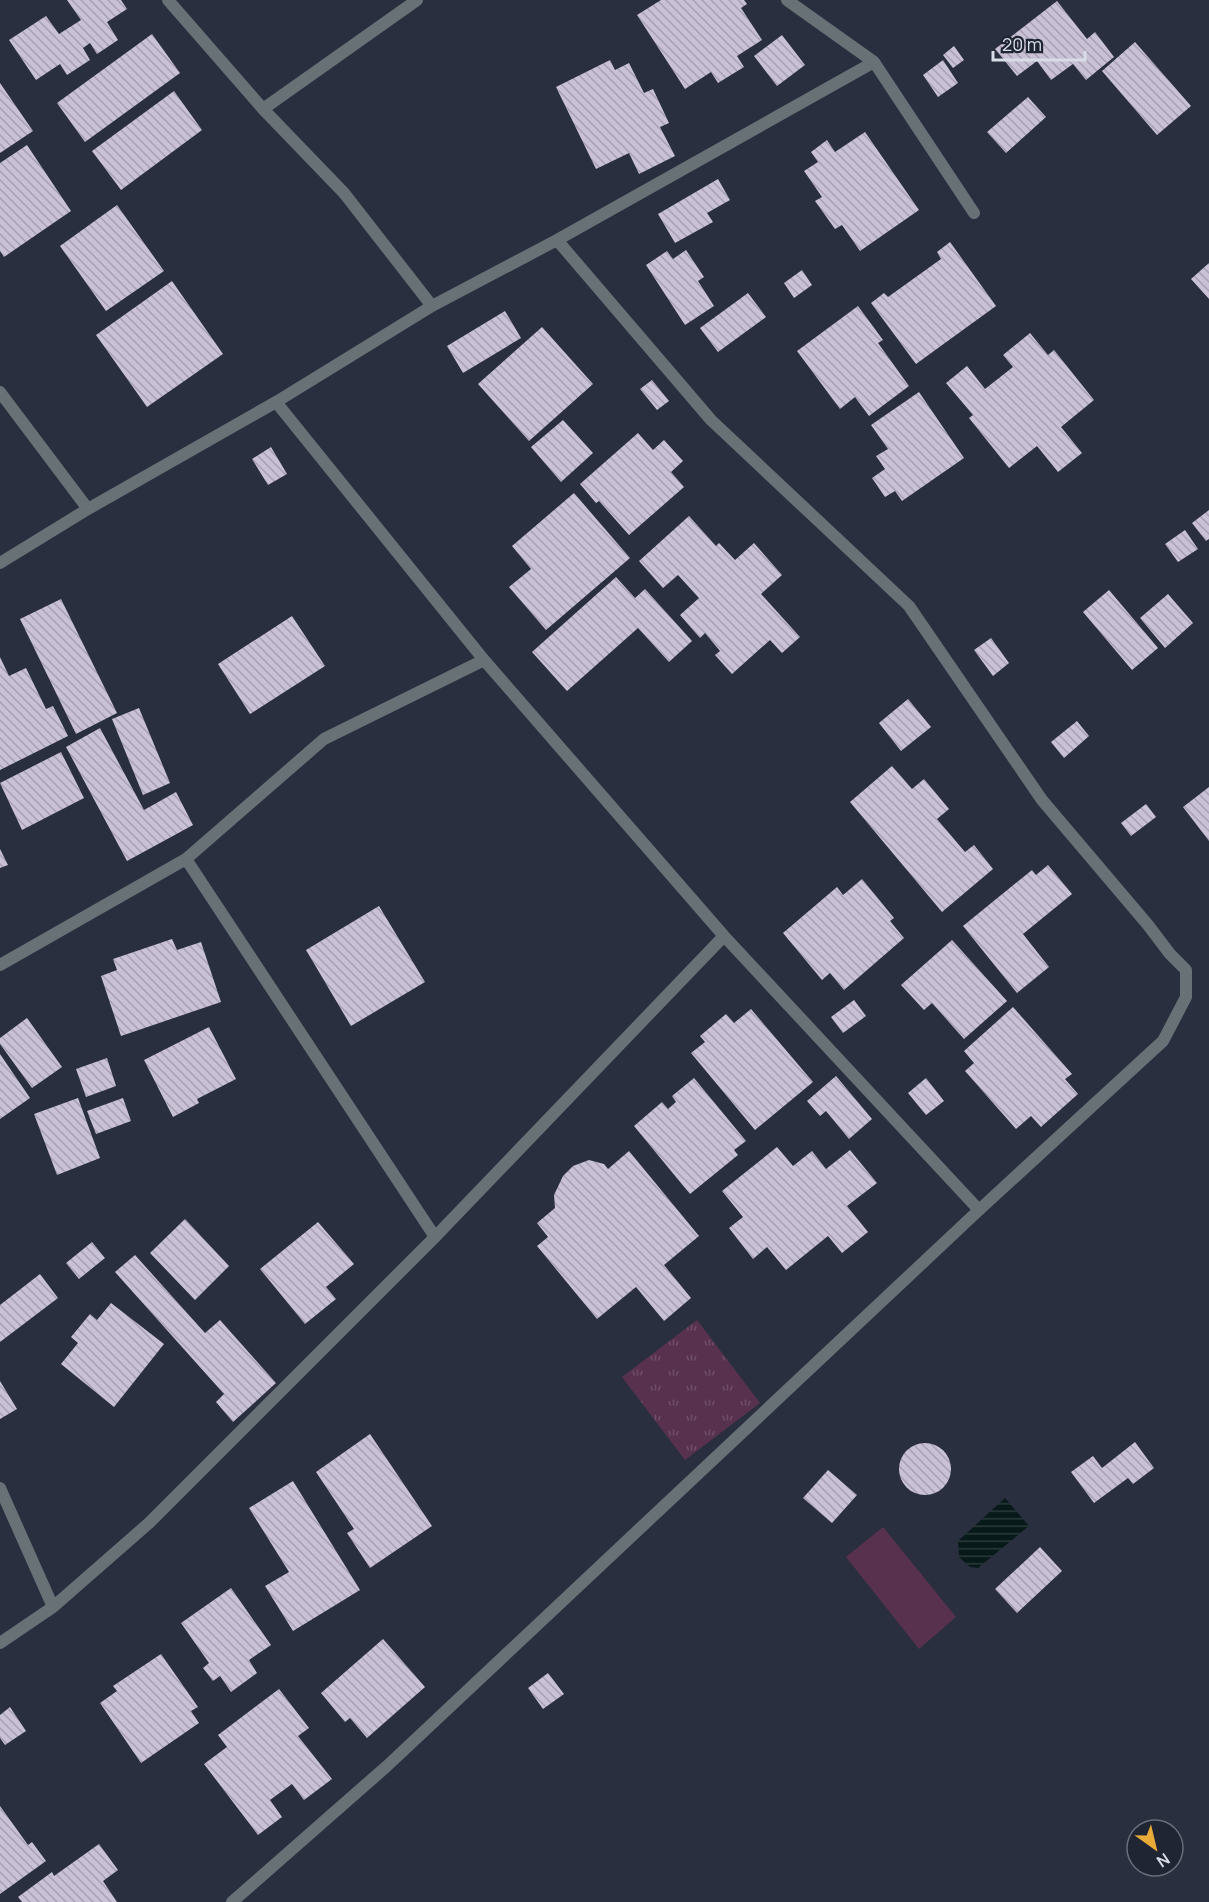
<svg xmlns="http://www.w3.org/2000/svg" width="1209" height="1902" viewBox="0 0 1209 1902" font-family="Manrope,sans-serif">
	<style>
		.park { fill: url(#park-tufts) }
		.pitch { fill: #58314e }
		.water { fill: url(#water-rules) }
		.building { fill: url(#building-back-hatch) }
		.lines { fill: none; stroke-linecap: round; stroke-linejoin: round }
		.street { stroke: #687176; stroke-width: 12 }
	</style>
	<defs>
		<pattern id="park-tufts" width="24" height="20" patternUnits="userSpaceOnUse" patternTransform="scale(1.5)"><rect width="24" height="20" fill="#58314e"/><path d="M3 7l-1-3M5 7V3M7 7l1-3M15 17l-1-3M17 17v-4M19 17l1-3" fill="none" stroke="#6f4e68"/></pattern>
		<pattern id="water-rules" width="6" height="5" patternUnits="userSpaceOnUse" patternTransform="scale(1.5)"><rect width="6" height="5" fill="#08191a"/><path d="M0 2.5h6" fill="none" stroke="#2b3a3b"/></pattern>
		<pattern id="building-back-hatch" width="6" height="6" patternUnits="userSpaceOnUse" patternTransform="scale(1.5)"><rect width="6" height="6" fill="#c9c1d5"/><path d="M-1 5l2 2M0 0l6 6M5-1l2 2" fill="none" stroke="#a7a1b1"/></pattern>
	</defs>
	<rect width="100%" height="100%" fill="#292f3f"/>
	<path class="park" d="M697,1320L760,1403L685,1460L622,1377Z"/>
	<path class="pitch" d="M883,1527L956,1617L919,1649L846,1557Z"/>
	<path class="water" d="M1005,1498L1029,1526L978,1568L970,1567L959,1557L958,1541Z"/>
	<path class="building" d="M67,0H121L127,9L107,22L118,40L97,54L90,43L83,48L90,60L67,75L60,64L36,80L9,40L46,16L59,34L81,20Z
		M661,0H744L747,4L741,8L762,40L737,56L744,67L718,83L711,72L685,89L637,15Z
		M1057,1L1087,39L1095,32L1114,57L1086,80L1073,64L1051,80L1037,61L1017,76L995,49Z
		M152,34L180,73L85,142L57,103Z
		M782,35L805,65L777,86L754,56Z
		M1135,42L1191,106L1157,135L1102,71Z
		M954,46L964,60L953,68L943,55Z
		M610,60L615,70L629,63L644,93L653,89L669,123L660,127L675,156L639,174L629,153L596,169L556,87Z
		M943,60L958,83L938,97L923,75Z
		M0,83L33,131L0,153Z
		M174,91L202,130L121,190L92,151Z
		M1028,97L1046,117L1006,153L987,132Z
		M865,132L919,210L860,251L842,225L835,229L815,201L822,197L804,171L818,162L811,152L827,140L835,152Z
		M27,145L71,211L4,257L0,251V163Z
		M718,179L730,200L707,213L713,222L675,243L658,214Z
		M117,205L164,271L106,311L60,246Z
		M950,242L996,306L916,364L871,303L884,293L888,297L941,259L937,252Z
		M686,250L704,277L698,281L714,306L685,325L646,265L667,251L673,259Z
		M1209,263V299L1191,279Z
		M802,270L812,285L794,298L784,283Z
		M172,281L223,354L147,407L96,335Z
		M748,293L766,317L718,352L700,328Z
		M858,306L883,340L878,343L909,386L869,416L855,397L840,409L797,351Z
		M505,311L521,338L463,373L447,346Z
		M542,327L593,384L529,441L478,384Z
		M1030,333L1048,355L1054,350L1094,400L1061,427L1082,453L1058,472L1037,446L1009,468L969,418L973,415L946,383L967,366L985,389L1013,367L1003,355Z
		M652,380L669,401L657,410L640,389Z
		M919,392L964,458L902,501L895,491L885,497L872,478L885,469L876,456L888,449L871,425Z
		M563,420L593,453L561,482L531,447Z
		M638,433L653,450L664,440L683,461L671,472L684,487L629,535L599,501L596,503L580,484Z
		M271,447L287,474L268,485L252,459Z
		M574,493L630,558L546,630L509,587L531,569L512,546Z
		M1209,510V539L1206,541L1192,523Z
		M689,516L716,546L719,543L735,560L754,543L782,575L761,594L800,637L782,653L770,640L732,674L715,655L720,651L705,633L700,638L680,615L699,598L678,575L663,588L639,561Z
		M1185,530L1198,549L1178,562L1165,544Z
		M616,577L635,598L645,589L692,641L669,662L638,628L567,691L532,652Z
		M1109,590L1158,648L1132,670L1083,612Z
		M1168,594L1193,623L1165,648L1140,618Z
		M61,599L117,713L76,734L20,619Z
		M292,616L325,666L250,714L218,664Z
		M991,638L1009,663L993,676L974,650Z
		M0,657L9,676L26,668L46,709L53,706L68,736L0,770Z
		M908,699L931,727L901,751L879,723Z
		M139,708L170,783L143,795L112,719Z
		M1077,721L1089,736L1064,758L1051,742Z
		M100,728L144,810L176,792L193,825L127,861L66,747Z
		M61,752L84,798L22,830L0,783Z
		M892,766L912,789L924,779L949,809L937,819L965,852L974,845L993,869L942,912L850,802Z
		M1209,787V841L1183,807Z
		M1146,804L1156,817L1131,836L1121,823Z
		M0,849L8,865L0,868Z
		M1048,865L1072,894L1023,934L1049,967L1017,993L963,926L1032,870L1036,875Z
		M862,879L894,918L890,921L904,938L844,990L830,973L822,980L783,933L837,887L843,895Z
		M379,906L425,982L351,1026L306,950Z
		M172,939L177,950L201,942L221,1002L121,1036L101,976L117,970L113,959Z
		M952,940L1007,1001L964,1039L932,1003L924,1010L901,985Z
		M854,1000L866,1016L843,1033L831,1017Z
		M1013,1007L1072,1074L1065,1079L1078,1094L1041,1127L1031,1116L1016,1129L965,1071L974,1063L964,1051Z
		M751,1009L813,1082L755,1130L691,1053L705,1042L700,1036L726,1014L734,1023Z
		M27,1018L62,1067L32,1088L0,1044V1038Z
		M209,1027L236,1079L197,1099L199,1103L173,1117L144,1060Z
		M0,1054L30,1098L0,1119Z
		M107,1058L116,1086L86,1097L76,1069Z
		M836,1076L872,1119L849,1139L826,1111L820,1116L807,1101Z
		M694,1078L746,1141L734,1150L738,1155L690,1194L634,1126L662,1102L668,1109L676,1102L672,1096Z
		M926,1078L944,1101L926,1115L908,1093Z
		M78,1098L100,1158L57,1175L34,1114Z
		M123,1098L131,1121L96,1134L87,1111Z
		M777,1147L793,1166L812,1151L826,1169L850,1150L877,1183L847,1206L868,1232L842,1253L828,1236L786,1270L767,1247L753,1259L729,1228L743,1217L722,1191Z
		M629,1151L699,1236L664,1265L691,1298L664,1321L636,1287L597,1319L537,1246L548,1237L537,1223L555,1208L554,1195L563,1176L573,1166L589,1160L604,1164L608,1169Z
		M185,1219L229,1266L195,1300L150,1253Z
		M318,1222L354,1264L326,1287L336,1299L305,1324L260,1269Z
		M92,1242L105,1258L79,1279L66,1263Z
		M135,1255L205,1333L220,1320L276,1383L233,1422L216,1402L224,1394L115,1272Z
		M40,1274L58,1298L0,1342V1305Z
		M111,1303L164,1344L114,1407L61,1364L78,1343L71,1337L90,1314L97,1320Z
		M0,1381L17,1409L0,1419Z
		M370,1434L432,1526L370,1568L347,1533L354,1529L316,1472Z
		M1135,1442L1154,1468L1133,1484L1128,1478L1094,1503L1071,1472L1093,1456L1102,1468Z
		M899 1469a26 26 0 1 1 52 0a26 26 0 1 1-52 0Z
		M828,1470L857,1495L832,1523L803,1498Z
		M293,1481L360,1590L293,1631L265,1586L289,1572L249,1508Z
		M1040,1547L1062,1571L1017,1613L995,1589Z
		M231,1588L271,1645L249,1660L257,1673L231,1692L220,1676L213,1681L203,1668L209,1663L181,1623Z
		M383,1639L425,1687L367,1738L350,1718L345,1722L321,1693Z
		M161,1654L198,1707L191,1711L199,1723L141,1763L100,1703L117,1691L113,1686Z
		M548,1673L564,1694L543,1709L528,1688Z
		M279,1689L309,1728L298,1736L332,1779L304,1800L292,1784L270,1800L282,1817L258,1835L204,1764L227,1747L218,1735Z
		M10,1707L26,1731L5,1745L0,1738V1715Z
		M0,1806L28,1845L32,1842L46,1861L0,1894Z
		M99,1844L118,1870L103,1881L117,1902H22L18,1897L52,1872L54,1876Z"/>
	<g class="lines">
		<path class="street" d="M168,0L263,109L344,193L432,306
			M787,0L874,62L974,213
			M263,109L417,0
			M0,392L88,509
			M276,402L484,660L724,936L979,1210
			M0,563L88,509L276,402L432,306L557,240L874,62
			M186,859L435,1237
			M0,965L186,859L324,739L484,660
			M0,1488L53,1607
			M0,1643L53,1607L149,1523L435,1237L724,936
			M232,1902L387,1766L979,1210L1163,1041L1186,997V970L1170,954L1148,925L1042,800L909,606L711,420L557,240"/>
	</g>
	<g transform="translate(1155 1848) rotate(146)"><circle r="28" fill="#202534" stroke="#6a6e7b" stroke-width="1.5"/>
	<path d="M0-4.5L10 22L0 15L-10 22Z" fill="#e8ab37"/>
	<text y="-9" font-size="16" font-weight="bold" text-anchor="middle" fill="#d8dce6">N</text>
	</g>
	<path d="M993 51v9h92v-9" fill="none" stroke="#d8dce6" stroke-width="3"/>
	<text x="1002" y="51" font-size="18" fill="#d8dce6" stroke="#202534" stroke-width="4.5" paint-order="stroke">20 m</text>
</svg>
